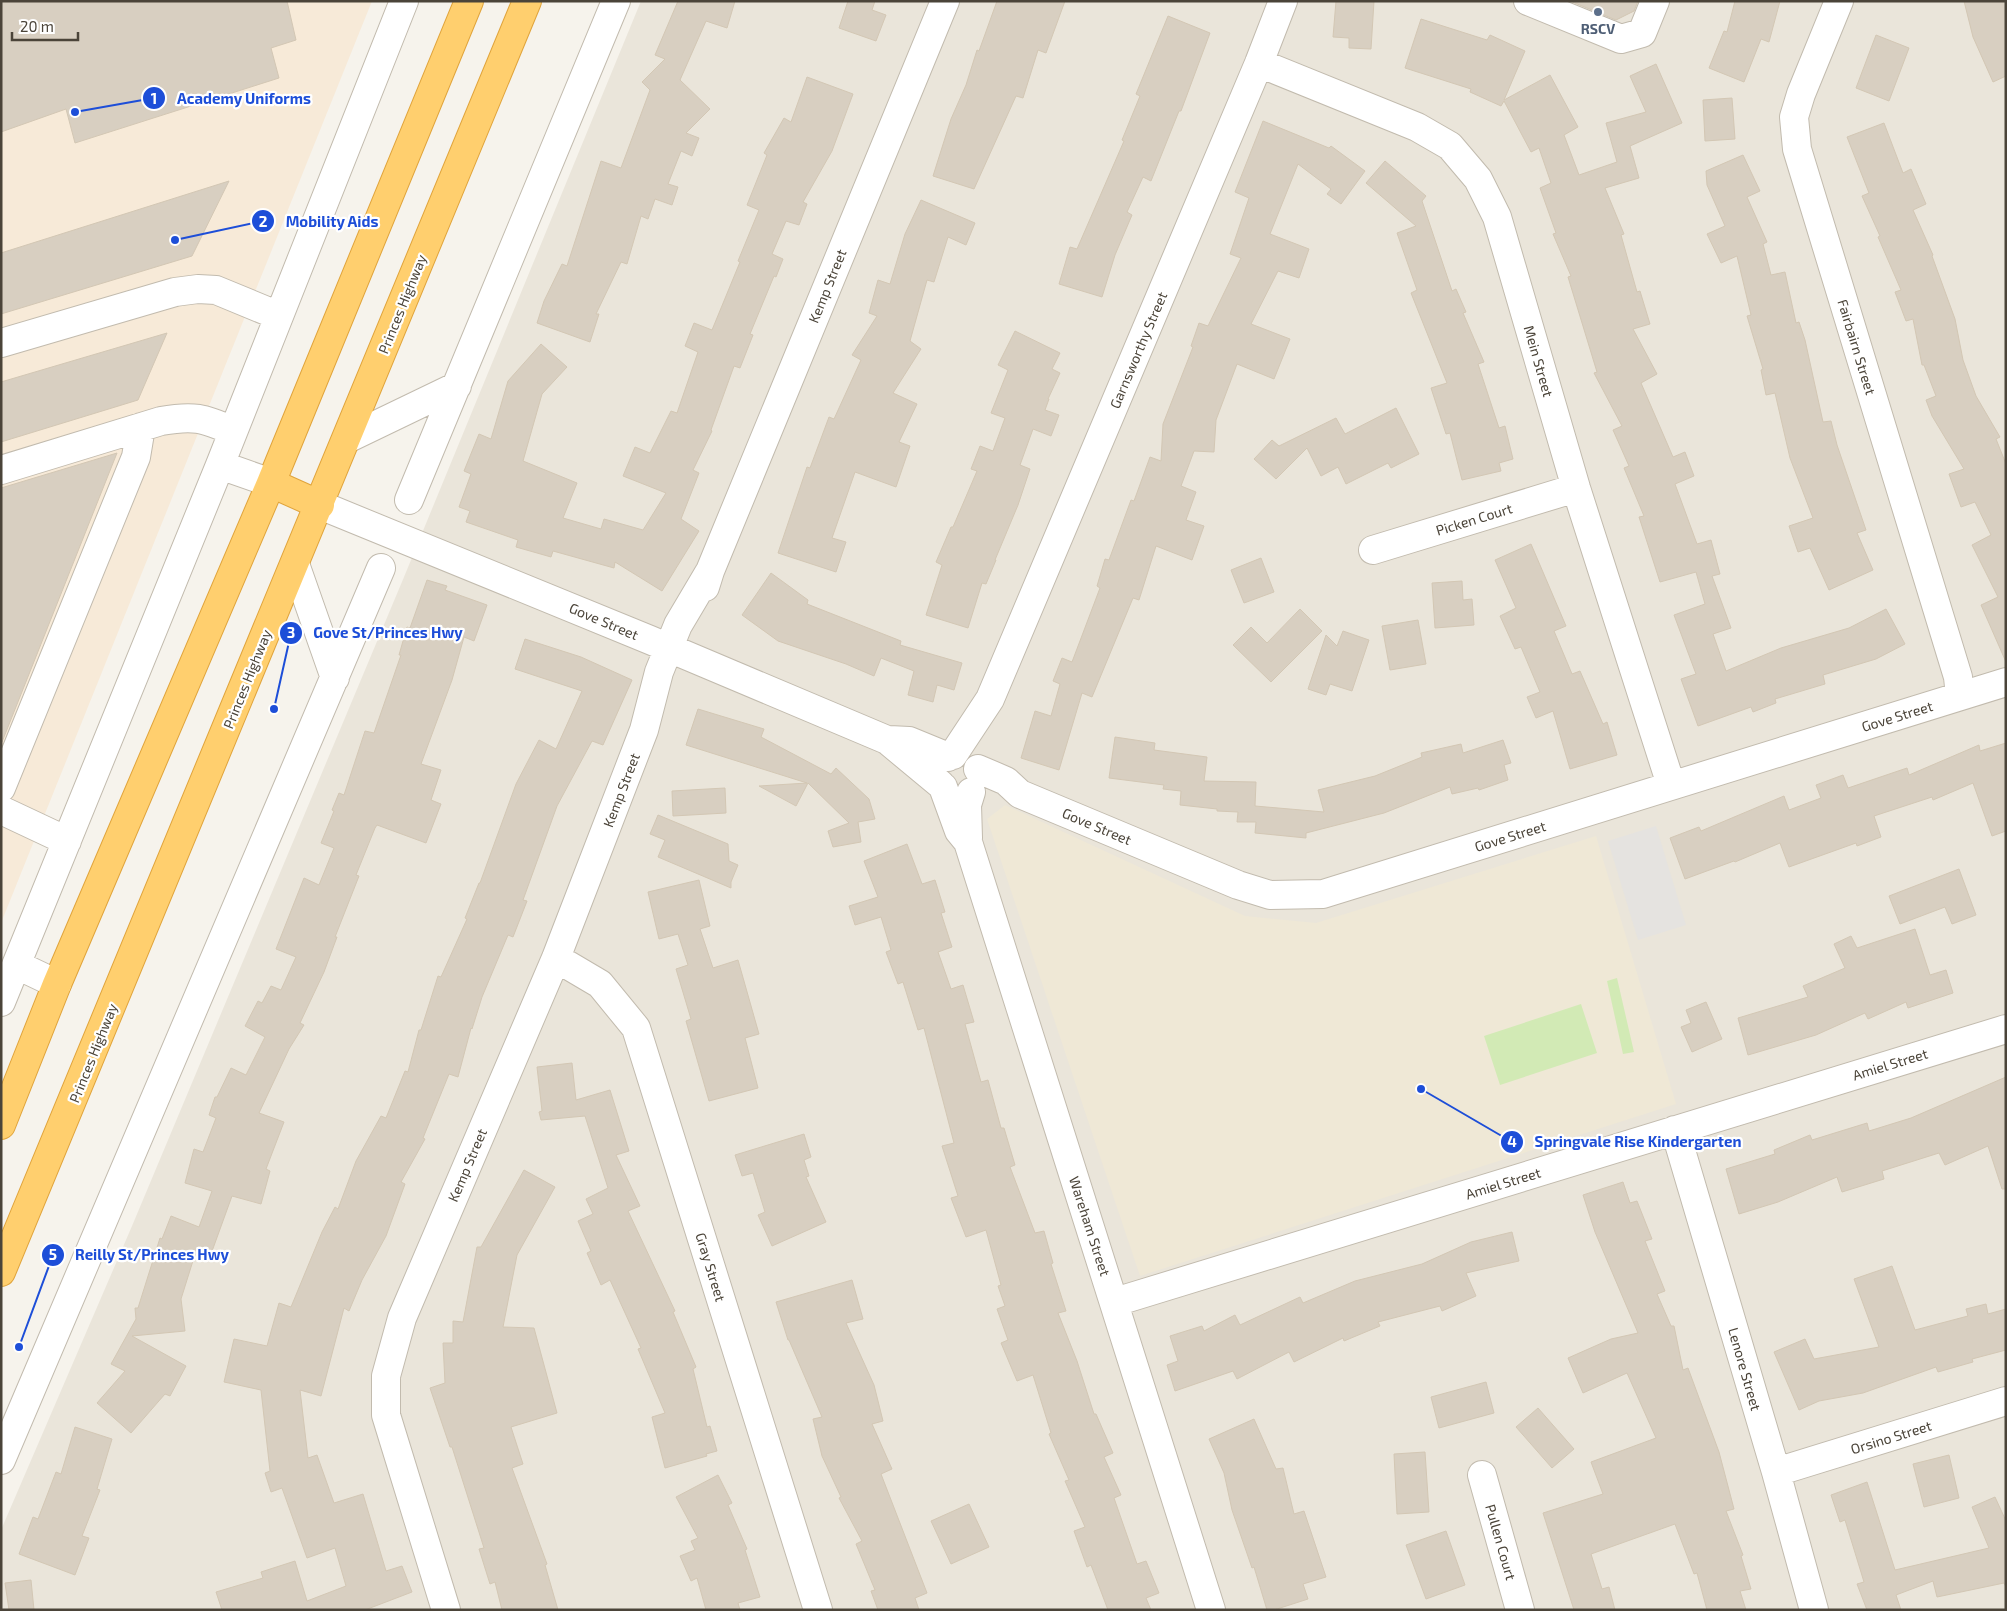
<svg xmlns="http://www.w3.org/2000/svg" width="2007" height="1611" viewBox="0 0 2007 1611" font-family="'Exo 2',sans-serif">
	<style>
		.residential { fill: #eae5da }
		.commercial { fill: #f7ead8 }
		.education { fill: #efe8d6 }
		.green { fill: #d2eab5 }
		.parking { fill: #e5e3e0 }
		.building { fill: #d8cfc1; stroke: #d3c7b4 }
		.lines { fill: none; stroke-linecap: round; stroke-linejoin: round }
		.minor-casing { stroke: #c2bbae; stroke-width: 30 }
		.highway-casing { stroke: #e0a43c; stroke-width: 30 }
		.minor { stroke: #fff; stroke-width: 28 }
		.highway { stroke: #ffcf6e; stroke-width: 28 }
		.service-dot { fill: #5c6f8a; stroke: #fff; stroke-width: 2 }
		.labels { text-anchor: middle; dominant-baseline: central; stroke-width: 4.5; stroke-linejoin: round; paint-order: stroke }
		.service-label { font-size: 14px; font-weight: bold; fill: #4e5e75; stroke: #fff }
		.street-label { font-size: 14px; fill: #4b4439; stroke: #fff }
		.leader { fill: none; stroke: #1d4ed8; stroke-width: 2 }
		.callout-dot { fill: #1d4ed8; stroke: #fff; stroke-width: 2 }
		.mark-label { font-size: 15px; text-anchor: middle; font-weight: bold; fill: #fff }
		.callout-label { font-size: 15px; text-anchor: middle; font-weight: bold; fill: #1d4ed8; stroke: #fff; stroke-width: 4.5; stroke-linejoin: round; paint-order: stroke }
	</style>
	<rect width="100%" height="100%" fill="#f6f3ec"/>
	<path class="residential" d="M641,1H2006V1610H1V1530L132,1226L404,577Z"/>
	<path class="commercial" d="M1,1H372L1,923Z"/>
	<path class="education" d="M1005,805L1245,916L1316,923L1596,836L1676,1104L1140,1276L987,819Z"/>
	<path class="green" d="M1617,978L1634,1052L1623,1054L1607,981Z
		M1581,1004L1597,1053L1500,1085L1484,1036Z"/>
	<path class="parking" d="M1656,826L1686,925L1638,940L1608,841Z"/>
	<path class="building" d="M1,1H287L296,40L271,48L279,78L75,143L66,109L1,132Z
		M678,1H735L727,28L706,21L680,80L710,109L686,133L699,138L692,156L681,151L668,184L678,187L672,205L655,199L648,219L641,216L627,264L621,262L596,314H599L590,342L537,323L544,301L562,264L567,266L601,161L621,168L650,90L642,82L665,59L655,55Z
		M848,1H875L872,10L886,15L876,41L839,28Z
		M997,1H1065L1046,53L1038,50L1023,98L1016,96L974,189L933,176L951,119L966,85L977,50L979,51Z
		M1336,1H1374L1371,49L1349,48V38L1333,37Z
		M1570,1H1638L1634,11L1616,20Z
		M1735,1H1780L1769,42L1761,39L1744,82L1709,68L1724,31L1727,32Z
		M1964,1H2006V76L1993,82L1973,37Z
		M1168,16L1210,33L1181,111H1179L1151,181L1143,177L1127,212L1132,215L1115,255L1102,297L1059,284L1070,247L1077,249L1124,141L1122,140L1140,96L1136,94Z
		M1421,19L1487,40L1490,35L1525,51L1504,100L1550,75L1578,127L1564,135L1579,175L1617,162L1606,123L1646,112L1630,76L1656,64L1682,123L1630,146L1639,178L1605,188L1624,234L1621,235L1637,292L1640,291L1650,324L1633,329L1657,374L1641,383L1673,457L1685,452L1694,476L1675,484L1697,544L1711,540L1720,574L1712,576L1731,628L1713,634L1726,671L1781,648L1849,628L1886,609L1905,644L1876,659L1823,675L1825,684L1775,699L1776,703L1753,712L1751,707L1698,726L1681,679L1696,674L1674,615L1705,604L1696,572L1660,582L1639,517L1644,516L1624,468L1629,466L1613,430L1622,426L1594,373L1597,372L1568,277L1571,276L1553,234L1556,233L1540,188L1551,183L1539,148L1531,152L1504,101L1501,106L1470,92L1471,89L1405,68Z
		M1876,35L1909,48L1889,101L1856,88Z
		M807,77L853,94L832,151L803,202L807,204L799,225L786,221L772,254L783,259L776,277L774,276L750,334L753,335L740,368L734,366L711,430L712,431L693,470L699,473L681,519L699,531L662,591L615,562L614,568L553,551L551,557L516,547L518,540L466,522L470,511L459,507L471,474L464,471L479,434L491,439L508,381L541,344L567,367L542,394L523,461L577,483L563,518L601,529L604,519L643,530L666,493L623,476L635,447L650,453L671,411L677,413L698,352L685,346L694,323L712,330L740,262L738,261L759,210L747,205L767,155L764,153L784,118L791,122Z
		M1732,98L1735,139L1705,141L1703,100Z
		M1263,121L1329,148L1331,146L1365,171L1341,204L1327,194L1331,189L1298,164L1270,234L1309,249L1299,278L1278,271L1251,324L1290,339L1274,379L1237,364L1216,420L1214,452L1194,451L1181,486L1196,492L1186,520L1204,526L1192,560L1156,546L1139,600L1133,598L1092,697L1082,693L1059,770L1021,758L1035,711L1051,716L1060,684L1053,681L1062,658L1072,662L1100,588L1097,586L1105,559L1109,560L1131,500L1134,501L1150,457L1161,461L1163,424L1193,347L1191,346L1199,323L1208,326L1241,258L1230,254L1249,198L1235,192Z
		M1884,123L1903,173L1911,169L1926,204L1913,210L1933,255L1932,256L1955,319L1963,360L1976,396L2000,437L1996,439L2006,464V662L1981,605L1998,597L1972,545L1991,535L1975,502L1961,507L1949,474L1964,469L1932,416L1926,400L1936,396L1924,365H1922L1913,319L1906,321L1895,292L1901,290L1878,237L1880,236L1862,196L1869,193L1847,137Z
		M1743,155L1760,191L1747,197L1767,242L1763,244L1771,275L1785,272L1796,323L1799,322L1805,340L1823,422L1831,421L1837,445L1866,530L1857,533L1873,570L1829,590L1810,548L1798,552L1789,526L1813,518L1790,458L1775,393L1766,395L1761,370L1763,369L1747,316L1751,315L1737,256L1721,263L1707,234L1725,226L1707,185L1706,171Z
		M1385,161L1426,196L1422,201L1452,291L1456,289L1466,312L1463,313L1484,362L1478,364L1499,428L1505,426L1513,459L1499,463L1501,471L1462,480L1450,433L1446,434L1431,388L1447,383L1411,293L1417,290L1397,233L1416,226L1366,183Z
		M229,181L192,256L1,314V253Z
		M921,200L975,223L966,245L948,237L934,282L927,280L910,341L921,349L893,393L917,404L899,442L910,446L896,487L855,472L832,538L846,542L836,572L778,553L807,467L810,468L829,417L834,419L861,360L852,355L877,316L869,313L878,280L890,284L905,234Z
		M1015,331L1060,353L1052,369L1060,373L1048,399H1049L1045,410L1059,415L1051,436L1033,429L1020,465L1030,469L1018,505L995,560H996L986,584L982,583L968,628L926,615L942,565L936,562L951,527H953L977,471L971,469L980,446L993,451L1005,418L991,413L1008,370L998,365Z
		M167,333L138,400L1,442V382Z
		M1396,408L1419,454L1391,468L1388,463L1346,484L1338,467L1321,476L1307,448L1276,479L1254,459L1272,440L1279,446L1336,418L1345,434Z
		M117,453L2,742H1V488Z
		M1531,544L1566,626L1554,631L1572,674L1580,671L1603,724L1607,722L1617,755L1570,769L1553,711L1536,718L1527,697L1540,692L1521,647L1515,649L1500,616L1516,608L1495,560Z
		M1261,558L1274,592L1244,603L1231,570Z
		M771,573L808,600L807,604L901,641L900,645L962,663L954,690L937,685L933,702L908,695L914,671L881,658L874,676L846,664L778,641L742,615Z
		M427,580L447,586L445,590L487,605L474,641L464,637L452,680L421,764L441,770L431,800L441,804L426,843L377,825L375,828L356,875L359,876L335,937H337L324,972L300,1023L304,1025L289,1049L259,1113L284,1122L266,1169L270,1171L261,1204L232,1196L211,1254L197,1248L181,1299L185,1331L132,1336L186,1366L170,1396L165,1394L131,1433L97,1403L125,1371L111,1364L136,1319L135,1308H138L160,1238L162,1239L171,1216L199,1227L212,1191L185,1183L194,1149L203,1152L216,1118L209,1115L215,1097H217L231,1068L246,1075L265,1037L245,1026L258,1001L262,1003L271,986L281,990L296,957L276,949L304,878L319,885L334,848L321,843L334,811L332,810L339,793L344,795L365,731L374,733L401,655H399L407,627L410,628Z
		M1462,581L1463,600L1472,599L1474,625L1435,628L1432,583Z
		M1300,609L1322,631L1271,682L1233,645L1251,627L1267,643Z
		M1418,620L1426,664L1390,670L1382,626Z
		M1343,631L1369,640L1352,691L1330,684L1326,695L1308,689L1326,635L1337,646Z
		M525,639L581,657L632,680L603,745L592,741L557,806L523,900L527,901L513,937L508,935L482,997L472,1029L471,1028L458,1077L449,1074L423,1138L425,1139L401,1182L405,1184L386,1236L362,1280L349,1311L344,1308L321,1396L300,1390L308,1458L317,1455L334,1503L363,1494L386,1571L402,1566L412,1592L365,1610H222L216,1592L263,1578L261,1572L295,1561L307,1601L346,1586L335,1548L307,1558L282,1488L271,1492L265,1473L270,1471L261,1390L224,1382L234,1339L267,1346L279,1303L291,1307L322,1232L335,1207L338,1209L356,1161L381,1116L386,1118L405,1071L408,1072L419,1030H421L438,976L441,977L467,919L465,918L479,883H480L516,784L539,740L556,749L582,691L515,669Z
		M698,709L764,729L761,737L831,774L836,768L869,799L875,819L858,822L861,842L833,847L828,831L849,823L808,783L796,806L759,786L807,783L686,745Z
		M1115,737L1155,743L1154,750L1207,757L1204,781L1256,782L1255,806L1324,812L1318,790L1375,776L1422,757L1421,753L1461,744L1463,753L1503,740L1511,763L1504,765L1508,780L1479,790L1478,788L1452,794L1450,787L1384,813L1306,833V838L1255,833L1256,822H1237L1238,812L1217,811V809L1180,805L1181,791L1163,789L1164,785L1109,778Z
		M2006,743V831L1992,836L1973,783L1933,800L1932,797L1874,816L1881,837L1857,846L1856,843L1789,867L1780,843L1735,862L1734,861L1685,879L1670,838L1699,827L1701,831L1784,796L1789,810L1821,798L1816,785L1843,775L1848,788L1907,768L1909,775L1979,745L1980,751Z
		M725,788L726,813L673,816L672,791Z
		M658,815L728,844L729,861L738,865L731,882V888L658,857L665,840L650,834Z
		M907,844L922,884L935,880L945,912L941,913L952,947L938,952L951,989L963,985L974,1022L965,1024L981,1082L988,1080L1001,1128H1004L1015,1165L1010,1167L1035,1233L1044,1231L1053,1263L1051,1264L1066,1311L1058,1313L1077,1361L1094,1414H1096L1113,1453L1104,1457L1121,1495L1114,1498L1137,1564L1146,1561L1159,1593L1146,1598L1151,1610H1108L1091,1565L1087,1567L1074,1531L1085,1527L1065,1481L1069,1480L1049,1434L1051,1433L1033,1375L1017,1381L1001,1343L1008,1340L997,1309L1005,1306L998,1286L1001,1285L986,1230L966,1237L951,1198L958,1196L942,1146L954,1143L924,1028L918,1030L903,982L898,984L886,952L891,950L881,917L855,925L849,906L878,897L864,861Z
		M1959,869L1976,915L1952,924L1945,907L1900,924L1889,896Z
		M699,880L710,926L700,929L713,968L738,960L759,1034L745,1038L758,1088L709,1101L686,1021L691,1019L676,969L688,965L678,934L659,939L648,892Z
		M1915,929L1930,975L1946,970L1953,993L1908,1008L1906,1002L1868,1019L1865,1013L1816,1035L1748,1055L1738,1018L1808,997L1803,986L1845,968L1834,944L1851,936L1857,948Z
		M1706,1002L1722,1039L1692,1052L1681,1027L1691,1023L1686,1010Z
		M572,1063L576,1100L610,1090L629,1151L616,1155L640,1206L628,1211L675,1311L673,1312L696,1367L693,1369L707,1427L710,1426L717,1451L706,1454L707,1456L665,1468L652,1417L665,1413L638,1349L641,1348L610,1280L601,1285L587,1253L591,1251L578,1221L593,1214L586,1199L608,1188L585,1116L541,1120L539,1112L542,1111L537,1067Z
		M2006,1077V1189H2002L1988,1146L1945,1165L1939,1153L1882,1171L1884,1179L1842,1192L1837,1177L1778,1202L1739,1214L1726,1169L1775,1154L1774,1150L1810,1135L1812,1140L1867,1123L1869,1131L1911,1118Z
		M804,1134L811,1157L804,1160L809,1176L806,1177L826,1222L772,1246L758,1215L765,1212L753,1173L742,1176L735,1155Z
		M524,1170L555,1187L517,1255L503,1327L534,1328L557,1413L511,1427L523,1464L512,1468L547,1564L545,1565L558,1610H502L495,1582L490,1584L479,1549L484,1548L452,1447H450L430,1388L445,1383L443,1343H453V1321L463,1322L477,1247H481Z
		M1623,1182L1630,1203L1637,1201L1652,1239L1645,1241L1665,1291L1657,1294L1671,1326H1674L1683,1370L1688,1368L1719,1452L1734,1509L1726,1511L1743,1555L1741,1556L1751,1589L1740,1591L1746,1610H1707L1697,1573L1694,1574L1675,1524L1591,1554L1602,1589L1609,1587L1615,1610H1574L1543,1513L1603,1494L1591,1462L1656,1438L1627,1373L1583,1393L1568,1358L1611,1339L1638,1333L1595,1232L1583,1195Z
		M1512,1232L1519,1261L1466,1273L1476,1296L1442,1311L1440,1306L1378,1322L1380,1326L1344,1341L1343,1338L1294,1362L1289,1352L1237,1379L1233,1371L1175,1391L1167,1365L1178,1361L1170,1336L1202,1326L1204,1331L1235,1315L1240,1325L1300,1297L1303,1303L1355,1281L1422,1264L1471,1242Z
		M1892,1266L1915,1330L1968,1316L1966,1309L1986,1304L1988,1314L2006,1309V1350L1972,1359L1973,1362L1938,1372L1936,1367L1863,1393L1819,1401L1799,1410L1774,1352L1805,1339L1814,1359L1879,1347L1854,1279Z
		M852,1280L863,1319L846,1323L874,1385L883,1421L872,1424L892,1469L881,1474L927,1593L915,1598L919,1610H878L871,1591L875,1590L856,1544L862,1541L839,1498L841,1497L822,1456L813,1419L822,1417L789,1340H788L776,1302Z
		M1486,1382L1494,1413L1439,1428L1431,1397Z
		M1538,1408L1574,1449L1552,1468L1516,1427Z
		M1254,1419L1276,1469L1283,1468L1294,1514L1304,1511L1326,1577L1303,1584L1308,1599L1274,1610H1267L1254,1567L1252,1568L1232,1510L1224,1473L1209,1439Z
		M75,1427L112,1439L97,1489L100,1490L82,1536L89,1538L75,1575L19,1554L33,1517L38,1519L56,1472L61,1474Z
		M1425,1452L1429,1512L1397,1514L1394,1454Z
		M1949,1455L1959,1498L1924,1507L1913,1464Z
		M718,1475L732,1503L728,1505L747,1549L745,1550L760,1597L738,1603L740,1610H706L697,1578L691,1581L680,1556L695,1550L691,1541L698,1538L676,1497Z
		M1867,1482L1895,1570L1989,1548L1972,1507L1995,1497L2006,1521V1587L2004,1583L1937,1597L1933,1581L1896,1595L1901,1610H1867L1857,1584L1864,1582L1845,1520L1840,1522L1831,1495Z
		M969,1504L989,1547L951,1564L931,1521Z
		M1446,1531L1465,1585L1426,1599L1406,1545Z
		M31,1580L34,1610H9L5,1583Z"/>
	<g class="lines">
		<defs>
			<path id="minor" d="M1528,1L1621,39L1642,33L1655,1
				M1839,1L1801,94L1794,117L1797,149L1958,677L1960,696
				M1259,63L1417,127L1450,146L1478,179L1497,217L1576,488L1671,785
				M1,343L175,292L198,289L216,290L279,316
				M347,439L457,386
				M220,465L271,483
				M1,470L161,421C194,415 203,418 233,431
				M409,500L616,1
				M320,505L650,640L887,740L940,784
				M1373,550L1576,488
				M295,564L335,678
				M705,587L710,571L945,1
				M889,740L909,741L948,757
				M953,755L990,699L1259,63L1283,1
				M978,769L1006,781L1020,794L1238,885L1270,895L1323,894L2006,682
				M943,787L959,831L968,842L1211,1610
				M1,788L136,457L141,427
				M1,810L67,841
				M968,838L967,805L971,792
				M556,958L600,984L636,1028L818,1610
				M17,965L57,984
				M1,1002L220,465L404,1
				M1675,1130L1776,1472L1814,1610
				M1115,1302L2006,1029
				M1,1460L381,568
				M1776,1472L2006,1401
				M1482,1475L1520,1610
				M446,1610L386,1415V1376L402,1318L556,958L644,730L659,672L678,625L710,571"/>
			<path id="highway" d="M271,483L320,505
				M1,1125L57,984L271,483L469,1
				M1,1272L527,1"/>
		</defs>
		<use href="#minor" class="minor-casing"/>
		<use href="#highway" class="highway-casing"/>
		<use href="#minor" class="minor"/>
		<use href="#highway" class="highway"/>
	</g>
	<circle class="service-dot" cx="1598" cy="12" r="5"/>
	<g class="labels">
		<g class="service-label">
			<text x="1598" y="28">RSCV</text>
		</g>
		<g class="street-label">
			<text transform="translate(827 286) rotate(-68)">Kemp Street</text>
			<text transform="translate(402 304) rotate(-68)">Princes Highway</text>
			<text transform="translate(1857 347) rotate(73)">Fairbairn Street</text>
			<text transform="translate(1138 350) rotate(-67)">Garnsworthy Street</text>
			<text transform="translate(1539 361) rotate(74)">Mein Street</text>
			<text transform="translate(1474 519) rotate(-17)">Picken Court</text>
			<text transform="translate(604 621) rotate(23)">Gove Street</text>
			<text transform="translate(247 679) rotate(-68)">Princes Highway</text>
			<text transform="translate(1897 716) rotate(-17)">Gove Street</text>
			<text transform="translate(621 790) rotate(-69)">Kemp Street</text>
			<text transform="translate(1097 826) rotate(23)">Gove Street</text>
			<text transform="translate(1510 836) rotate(-17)">Gove Street</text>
			<text transform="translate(93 1053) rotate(-68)">Princes Highway</text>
			<text transform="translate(1890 1064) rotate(-17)">Amiel Street</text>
			<text transform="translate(467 1165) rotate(-67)">Kemp Street</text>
			<text transform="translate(1503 1183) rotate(-17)">Amiel Street</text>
			<text transform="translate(1090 1226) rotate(72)">Wareham Street</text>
			<text transform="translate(711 1267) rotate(73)">Gray Street</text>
			<text transform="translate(1745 1369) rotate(74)">Lenore Street</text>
			<text transform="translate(1891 1437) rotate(-17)">Orsino Street</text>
			<text transform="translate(1501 1542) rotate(74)">Pullen Court</text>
		</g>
	</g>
	<path class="leader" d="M75 112L154 98M175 240L263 221M274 709L291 633M1421 1089L1512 1142M19 1347L53 1255"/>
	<g class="callout-dot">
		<circle cx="75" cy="112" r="5"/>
		<circle cx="175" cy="240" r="5"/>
		<circle cx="274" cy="709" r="5"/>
		<circle cx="1421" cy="1089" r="5"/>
		<circle cx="19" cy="1347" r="5"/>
		<circle cx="154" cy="98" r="12"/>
		<circle cx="263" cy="221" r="12"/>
		<circle cx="291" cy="633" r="12"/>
		<circle cx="1512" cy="1142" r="12"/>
		<circle cx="53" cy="1255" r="12"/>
	</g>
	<g class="mark-label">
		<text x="154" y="104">1</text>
		<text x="263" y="227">2</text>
		<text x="291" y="638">3</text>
		<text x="1512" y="1147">4</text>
		<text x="53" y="1260">5</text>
	</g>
	<g class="callout-label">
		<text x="244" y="104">Academy Uniforms</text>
		<text x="332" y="227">Mobility Aids</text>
		<text x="388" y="638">Gove St/Princes Hwy</text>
		<text x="1638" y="1147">Springvale Rise Kindergarten</text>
		<text x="152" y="1260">Reilly St/Princes Hwy</text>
	</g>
	<rect width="2007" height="1611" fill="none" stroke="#4b4439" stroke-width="5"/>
	<path d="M12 32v8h66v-8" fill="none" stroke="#4b4439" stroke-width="2.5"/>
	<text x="20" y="32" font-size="15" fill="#4b4439" stroke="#ffffff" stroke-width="4" paint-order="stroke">20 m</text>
</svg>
